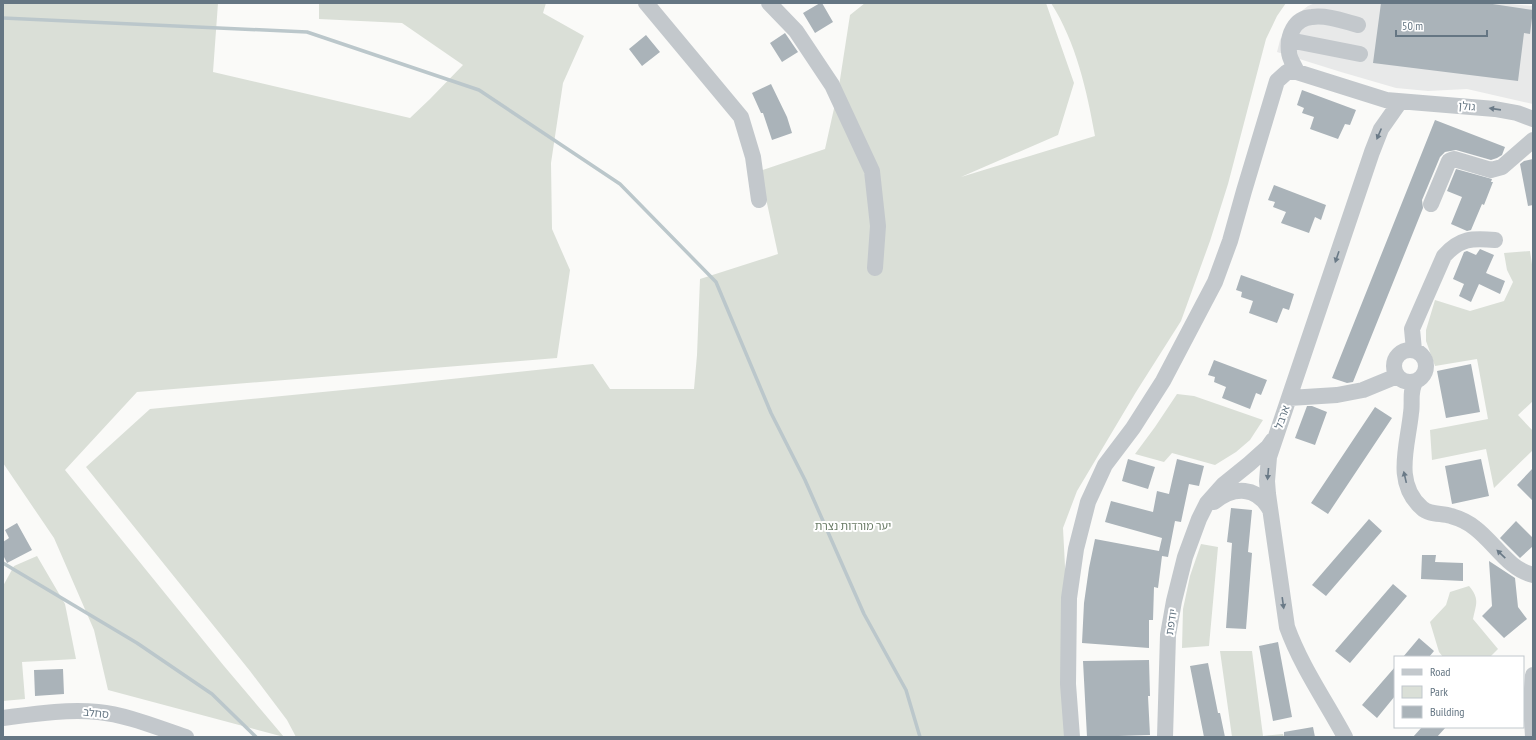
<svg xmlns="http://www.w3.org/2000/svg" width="1536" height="740" viewBox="0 0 1536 740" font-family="'PT Sans Narrow','Noto Sans Hebrew',sans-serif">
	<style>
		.built { fill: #e8e9e9 }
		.green { fill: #dadfd7 }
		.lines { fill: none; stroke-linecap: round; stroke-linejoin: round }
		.stream { stroke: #bbc7cb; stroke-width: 3.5 }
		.building { fill: #aab3b9 }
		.minor { stroke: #c3c8cc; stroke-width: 16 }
		.oneway { fill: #6a7a87 }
		.labels { text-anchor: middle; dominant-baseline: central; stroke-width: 4; stroke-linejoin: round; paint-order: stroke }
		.street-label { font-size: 11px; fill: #657683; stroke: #fff }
		.park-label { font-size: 11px; fill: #687a64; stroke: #fff }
	</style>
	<rect width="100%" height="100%" fill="#fafaf8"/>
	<path class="built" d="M1315,3H1499L1533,6V104L1467,89L1428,91L1396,88L1341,72L1277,52L1280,40L1290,20L1308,6Z"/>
	<path class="green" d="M3,3H218L213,72L410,118L430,99L463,65L402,23L319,19V3H546L543,13L584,36L563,83L551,163L552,229L570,270L557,358L137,392L65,470L224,666L284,737L108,690L94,630L54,538L3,463Z
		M865,3H1046L1074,83L1058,135L961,177L1095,136C1087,91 1076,42 1051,3H1286L1277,16L1266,39L1228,184L1210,241L1181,321L1136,392L1077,491L1063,528L1070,663V737H296L287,720L250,671L86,467L150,409L404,384L593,364L610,389H694L697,355L700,279L778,254L760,171L825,149L839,86L850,15Z
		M1530,251L1533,271V401L1518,415L1533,431V450L1494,488L1486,449L1432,460L1430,430L1488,419L1477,359L1435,366L1426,341V330L1435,300L1470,311L1504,301L1513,282L1507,270L1504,253Z
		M1177,394L1194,396L1263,420L1250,440L1236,452L1215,465L1172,453L1164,462L1135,454L1155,427Z
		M1201,544L1218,547L1209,646L1182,648L1183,609L1190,576Z
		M37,556L65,604L76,659L22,662L25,699L3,701V586L14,566Z
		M1469,586C1480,599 1476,604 1473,619L1498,649L1490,657H1443L1439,652L1430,622L1446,605L1450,592Z
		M1220,651H1252L1263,736L1283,734L1284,737H1232Z"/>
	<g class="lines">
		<path class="stream" d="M3,18L307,32L479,90L620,184L716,282L771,413L805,480L864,614L906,690L920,737
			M3,563L137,643L212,694L256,737"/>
	</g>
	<path class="building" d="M820,3H822L833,22L815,33L803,13Z
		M1381,3H1486L1533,10L1530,34L1524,33L1518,81L1373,63Z
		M785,33L798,52L782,62L770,43Z
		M646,35L660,52L642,66L629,49Z
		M771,84L787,117L792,133L772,140L763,113H761L752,93Z
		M1302,90L1356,110L1350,125L1345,124L1338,139L1310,129L1314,117L1302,113L1304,108L1297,105Z
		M1435,120L1505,147L1502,155L1497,158L1491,160L1456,150L1445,152L1440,157L1422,200L1423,208L1353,382L1347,383L1332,378Z
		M1533,159V205L1528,206L1520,164L1524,161Z
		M1456,169L1492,179L1491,182H1493L1484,205L1482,204L1471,230L1467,231L1451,224L1462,197L1447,191Z
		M1274,185L1326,205L1321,220L1315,217L1309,233L1281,223L1286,212L1273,207L1275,202L1268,200Z
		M1480,249L1494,255L1486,273L1505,281L1500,294L1479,284L1471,302L1459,296L1464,284L1453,279L1464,252L1467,251L1476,255Z
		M1241,275L1294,294L1289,310L1283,308L1277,323L1249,313L1253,301L1241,297L1242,292L1236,290Z
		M1214,360L1267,380L1261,395L1256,393L1250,409L1222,398L1226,387L1214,382L1215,377L1208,375Z
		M1471,364L1480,412L1446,418L1437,371Z
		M1307,406H1312L1327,412L1315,445L1295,438Z
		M1375,407L1392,418L1328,514L1311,503Z
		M1128,459L1155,467L1148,489L1122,481Z
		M1177,459L1204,466L1199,486L1189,484L1181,522L1175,521L1168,557L1162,556L1158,588L1154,587L1153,620H1149V648L1082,643L1084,603L1089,568L1095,539L1159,551L1162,538L1105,522L1111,501L1153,512L1157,491L1169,494Z
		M1481,459L1489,496L1452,504L1445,466Z
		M1533,468V501L1517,485Z
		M1231,508L1252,510L1248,552L1252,553L1246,629L1226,628L1232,543L1227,542Z
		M1369,519L1382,531L1326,596L1312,585Z
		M1516,521L1533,538V546L1520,558L1500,538Z
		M17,523L32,550L7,563L3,555V542L9,538L5,530Z
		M1422,555H1436L1435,562L1463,563V581L1421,579Z
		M1489,561L1515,578L1518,607L1527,619L1504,638L1482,616L1492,606Z
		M1393,584L1407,596L1350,663L1335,651Z
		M1419,638L1434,651L1429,657H1403Z
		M1278,642L1292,717L1273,721L1259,646Z
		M1149,660L1150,696H1148L1150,735L1087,737L1083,661Z
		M1208,663L1218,713H1220L1225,737H1204L1190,666Z
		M1395,667V696L1377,718L1362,705Z
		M63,669L64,694L35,696L34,670Z
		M1313,727L1315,737H1284V732Z
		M1422,727H1446L1437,737H1413Z"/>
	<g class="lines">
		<path class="minor" d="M646,3L741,117L753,157L759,200
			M769,3L796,31L832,85L872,171L878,226L875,268
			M1289,40L1360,54
			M1297,72C1295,66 1289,59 1289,52C1287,36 1294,18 1312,17C1327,15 1343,21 1358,25
			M1431,204L1449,161L1454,159L1491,170L1502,167L1533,140
			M1394 366a16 16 0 1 1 32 0a16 16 0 1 1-32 0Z
			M1414,350L1412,329L1444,256C1460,238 1472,238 1495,240
			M1416,381C1409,390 1413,403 1411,413C1408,445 1393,483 1422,508C1429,515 1442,513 1451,516C1458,518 1469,523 1475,528C1495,543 1508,569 1533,575
			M1289,398L1337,395L1363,390L1397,376
			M1214,502C1234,486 1257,486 1270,510
			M1533,675L1531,702L1533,737
			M3,718C34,714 66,709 98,712C128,715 158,728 186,737
			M1072,737L1068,684L1069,598L1076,549L1088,502L1105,465L1133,428L1163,381L1215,282L1230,241L1244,191L1277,81L1287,72H1297L1386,100L1495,109L1517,113L1533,119
			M1165,737L1168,635L1174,601L1185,557L1199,519L1207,503L1223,485L1249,464L1268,447L1273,440
			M1345,737C1325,700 1301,666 1287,627L1268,494L1267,481L1269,457L1372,152L1381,129L1400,102"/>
	</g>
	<defs><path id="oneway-solid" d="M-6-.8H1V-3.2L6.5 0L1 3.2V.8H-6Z"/></defs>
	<g class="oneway">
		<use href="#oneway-solid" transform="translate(1495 109) rotate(-172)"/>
		<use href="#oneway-solid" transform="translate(1379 134) rotate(113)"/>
		<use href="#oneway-solid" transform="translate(1337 257) rotate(109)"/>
		<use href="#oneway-solid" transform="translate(1268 474) rotate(95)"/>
		<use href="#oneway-solid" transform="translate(1405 477) rotate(-103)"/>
		<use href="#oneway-solid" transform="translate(1501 554) rotate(-136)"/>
		<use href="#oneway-solid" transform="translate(1283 603) rotate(82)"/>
	</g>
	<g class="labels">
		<g class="street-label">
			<text transform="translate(1467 106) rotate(5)">גולן</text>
			<text transform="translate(1282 417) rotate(-71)">ארבל</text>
			<text transform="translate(1171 622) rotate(-81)">יודפת</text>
			<text transform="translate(96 713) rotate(6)">סחלב</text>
		</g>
		<g class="park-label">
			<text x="853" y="526">יער מורדות נצרת</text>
		</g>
	</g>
	<rect width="1536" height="740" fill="none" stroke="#657683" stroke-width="8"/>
	<rect x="1394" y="656" width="130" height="72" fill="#ffffff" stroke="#c1c8cd"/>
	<rect x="1402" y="669" width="20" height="6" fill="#c3c8cc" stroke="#c1c8cd"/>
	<text x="1430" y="676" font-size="12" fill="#657683">Road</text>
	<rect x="1402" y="686" width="20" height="12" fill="#dadfd7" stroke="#c1c8cd"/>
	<text x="1430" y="696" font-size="12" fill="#657683">Park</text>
	<rect x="1402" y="706" width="20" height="12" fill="#aab3b9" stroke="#c1c8cd"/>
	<text x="1430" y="716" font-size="12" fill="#657683">Building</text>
	<path d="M1396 30v6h91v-6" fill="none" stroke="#657683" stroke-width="2"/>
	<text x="1402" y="30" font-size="12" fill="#657683" stroke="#ffffff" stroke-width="3" paint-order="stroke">50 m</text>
</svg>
